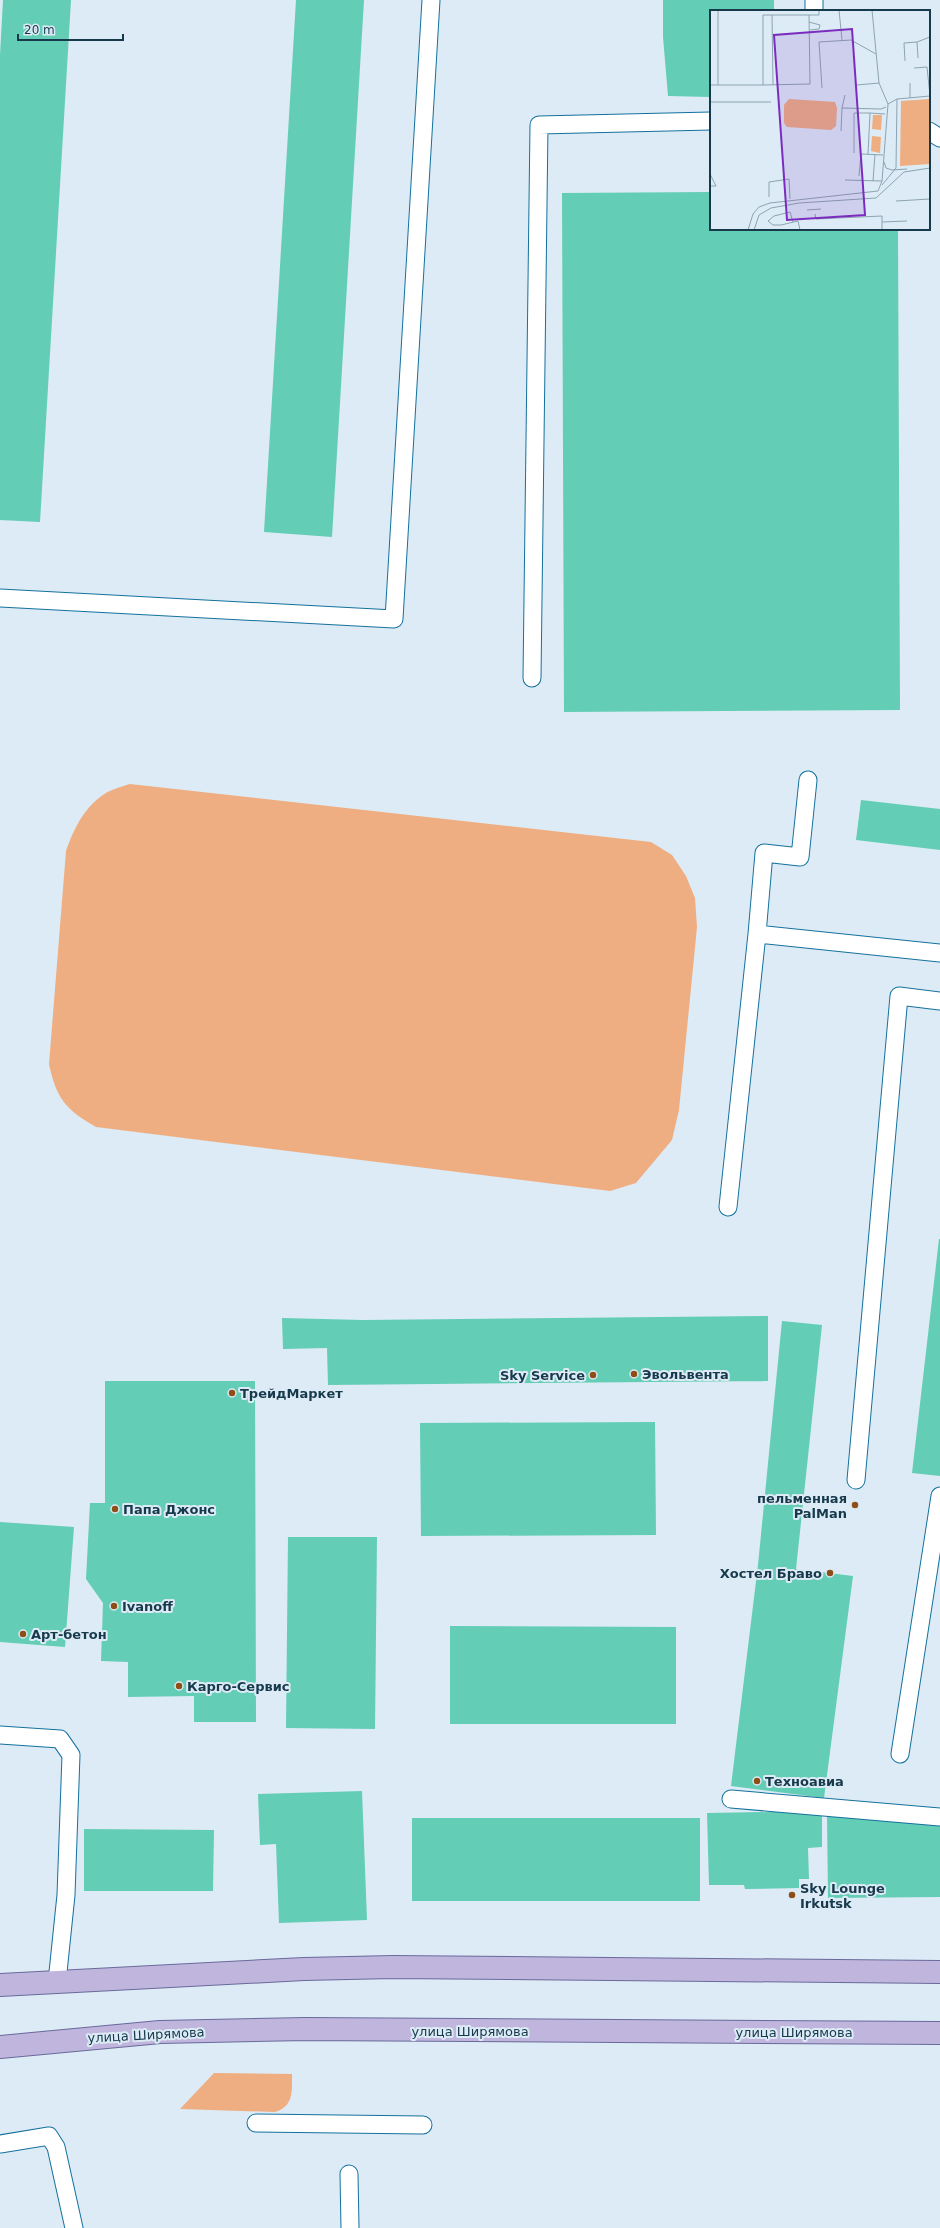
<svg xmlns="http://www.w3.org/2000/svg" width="940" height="2228" viewBox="0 0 940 2228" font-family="'DejaVu Sans',sans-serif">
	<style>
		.green { fill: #efae81 }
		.building { fill: #63cdb5 }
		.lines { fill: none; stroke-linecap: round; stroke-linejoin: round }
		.service-casing { stroke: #14719d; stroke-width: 19 }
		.primary-casing { stroke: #696a9b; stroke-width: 24 }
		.service { stroke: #fff; stroke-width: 17 }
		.primary { stroke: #c0b5dd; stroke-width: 22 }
		.poi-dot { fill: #8e4e17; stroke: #dcebf5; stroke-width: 1.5 }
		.labels { text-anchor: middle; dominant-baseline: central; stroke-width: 4; stroke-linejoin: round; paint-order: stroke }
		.poi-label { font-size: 13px; font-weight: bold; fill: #16394c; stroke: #dcebf5; text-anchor: start }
		.street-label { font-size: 13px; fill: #16394c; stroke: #dcebf5 }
		.inset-road { fill: none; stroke: #8da4b1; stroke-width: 1 }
		.view { fill: #7b2cbf; fill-opacity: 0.15; stroke: #7b2cbf; stroke-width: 2 }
		.inset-edge { fill: none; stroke: #16394c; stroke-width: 2 }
	</style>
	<rect width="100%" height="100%" fill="#dcebf5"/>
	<path class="green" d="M130,784L651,842L672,855L686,876L695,898L697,927L679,1110L672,1140L636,1183L610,1191L96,1127C66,1110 56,1098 49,1064L66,851C74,828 85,806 106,793C113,789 123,786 130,784Z
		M214,2073L292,2074C292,2090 294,2107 275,2112L180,2109Z"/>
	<path class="building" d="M3,0H71L40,522L0,520V55Z
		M296,0H364L332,537L264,532Z
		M663,0H774V11H711V97L668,96L663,37Z
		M711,192V229H898L900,710L564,712L562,193Z
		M861,800L940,809V850L856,840Z
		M939,1239H940V1476L912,1473Z
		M768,1316V1381L328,1385L327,1348L283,1349L282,1318L363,1320Z
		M782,1321L822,1325L796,1569L853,1576L824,1798L731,1786L758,1565Z
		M105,1381H255L256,1722H194V1696L128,1697V1662L101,1661L103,1603L86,1579L90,1503H105Z
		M655,1422L656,1535L421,1536L420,1423Z
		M0,1522L74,1527L65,1647L0,1642Z
		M288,1537H377L375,1729L286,1728Z
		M450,1626L676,1627V1724H450Z
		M362,1791L367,1920L279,1923L276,1844L260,1845L258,1794Z
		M822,1808V1847L808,1848L809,1879H799V1888L745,1889L744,1885H709L707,1813L771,1812V1809Z
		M827,1814L940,1821V1897L828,1898Z
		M412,1818H700V1901H412Z
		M84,1829L214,1830L213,1891H84Z"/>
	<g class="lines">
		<defs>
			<path id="service" d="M814,0V11
				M929,131L940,138
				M0,598L394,619L431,0
				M532,678L539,125L711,121
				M757,934L764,853L800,857L808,780
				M728,1207L757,934L940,953
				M856,1480L899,996L940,1001
				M0,1735L60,1739L71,1755L66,1895L57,1982
				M900,1754L940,1496
				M731,1799L940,1817
				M256,2123L423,2125
				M0,2144L49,2136L56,2147L74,2228
				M349,2174L350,2228"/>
			<path id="primary" d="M0,1985L304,1969L393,1967L940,1972
				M0,2047L160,2032L306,2029L940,2033"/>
		</defs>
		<use href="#service" class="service-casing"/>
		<use href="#primary" class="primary-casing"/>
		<use href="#service" class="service"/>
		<use href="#primary" class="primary"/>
	</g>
	<g class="poi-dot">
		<circle cx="634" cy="1374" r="4"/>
		<circle cx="593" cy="1375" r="4"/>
		<circle cx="232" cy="1393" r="4"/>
		<circle cx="855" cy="1505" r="4"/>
		<circle cx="115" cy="1509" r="4"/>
		<circle cx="830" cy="1573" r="4"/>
		<circle cx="114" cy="1606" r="4"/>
		<circle cx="23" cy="1634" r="4"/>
		<circle cx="179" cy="1686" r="4"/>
		<circle cx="757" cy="1781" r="4"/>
		<circle cx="792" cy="1895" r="4"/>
	</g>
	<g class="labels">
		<g class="poi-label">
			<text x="642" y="1374">Эвольвента</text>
			<text x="585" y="1375" text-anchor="end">Sky Service</text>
			<text x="240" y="1393">ТрейдМаркет</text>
			<text x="847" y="1498" text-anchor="end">пельменная<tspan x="847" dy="15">PalMan</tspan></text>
			<text x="123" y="1509">Папа Джонс</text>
			<text x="822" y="1573" text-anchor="end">Хостел Браво</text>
			<text x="122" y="1606">Ivanoff</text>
			<text x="31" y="1634">Арт-бетон</text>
			<text x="187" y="1686">Карго-Сервис</text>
			<text x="765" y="1781">Техноавиа</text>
			<text x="800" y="1888">Sky Lounge<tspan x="800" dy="15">Irkutsk</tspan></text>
		</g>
		<g class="street-label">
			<text x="470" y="2031">улица Ширямова</text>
			<text x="794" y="2032">улица Ширямова</text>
			<text transform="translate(146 2035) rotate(-3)">улица Ширямова</text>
		</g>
	</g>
	<g transform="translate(710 10)">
		<rect width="220" height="220" fill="#dcebf5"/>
		<path d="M79,89L125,92L127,98L126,116L121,120L77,117L74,113V95ZM220,89V154L190,156L191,91ZM163,105H172L171,120L162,119ZM162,126L171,127L170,143L161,141Z" fill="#efae81"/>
		<path class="inset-road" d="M129,0L132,30M162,0L169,73L178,94M62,5L63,75M99,12L110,15L109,19L100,20M207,32L208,48M195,51L194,33L207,32L220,27M204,58L217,57L220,86M200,73V88M0,75H53V5H109V0M8,75V0M53,75L100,74L99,5M147,75L169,73M112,78L109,32L141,30L166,44M0,92H61M132,98L135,85M131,121L132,98L171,99L176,97M144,143V103H160M158,144L160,103L175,104M174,152L176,158L182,160L197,159M0,164L6,176H0M149,166L151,144L173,145M135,170L172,171M163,171L165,144M172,175L186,158L187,89M59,187V172L79,169L80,189M186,191L220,189M97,200L111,199M105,204L106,209L172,206V220M83,212L80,202L64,206L58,211L63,215H71L88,211L90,220M172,212L197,211M38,220L43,204L49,197L60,193L168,181L172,171L178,94L187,89L220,86M44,220L49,205L61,198L89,193L166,188L194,162L220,158"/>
		<path class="view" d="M142,19L155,205L77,210L64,25Z"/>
		<rect width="220" height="220" class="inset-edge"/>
	</g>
	<path d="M18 34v6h105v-6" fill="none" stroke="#16394c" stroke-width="2"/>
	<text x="24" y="34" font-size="12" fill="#16394c" stroke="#dcebf5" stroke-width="3" paint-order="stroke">20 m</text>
</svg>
